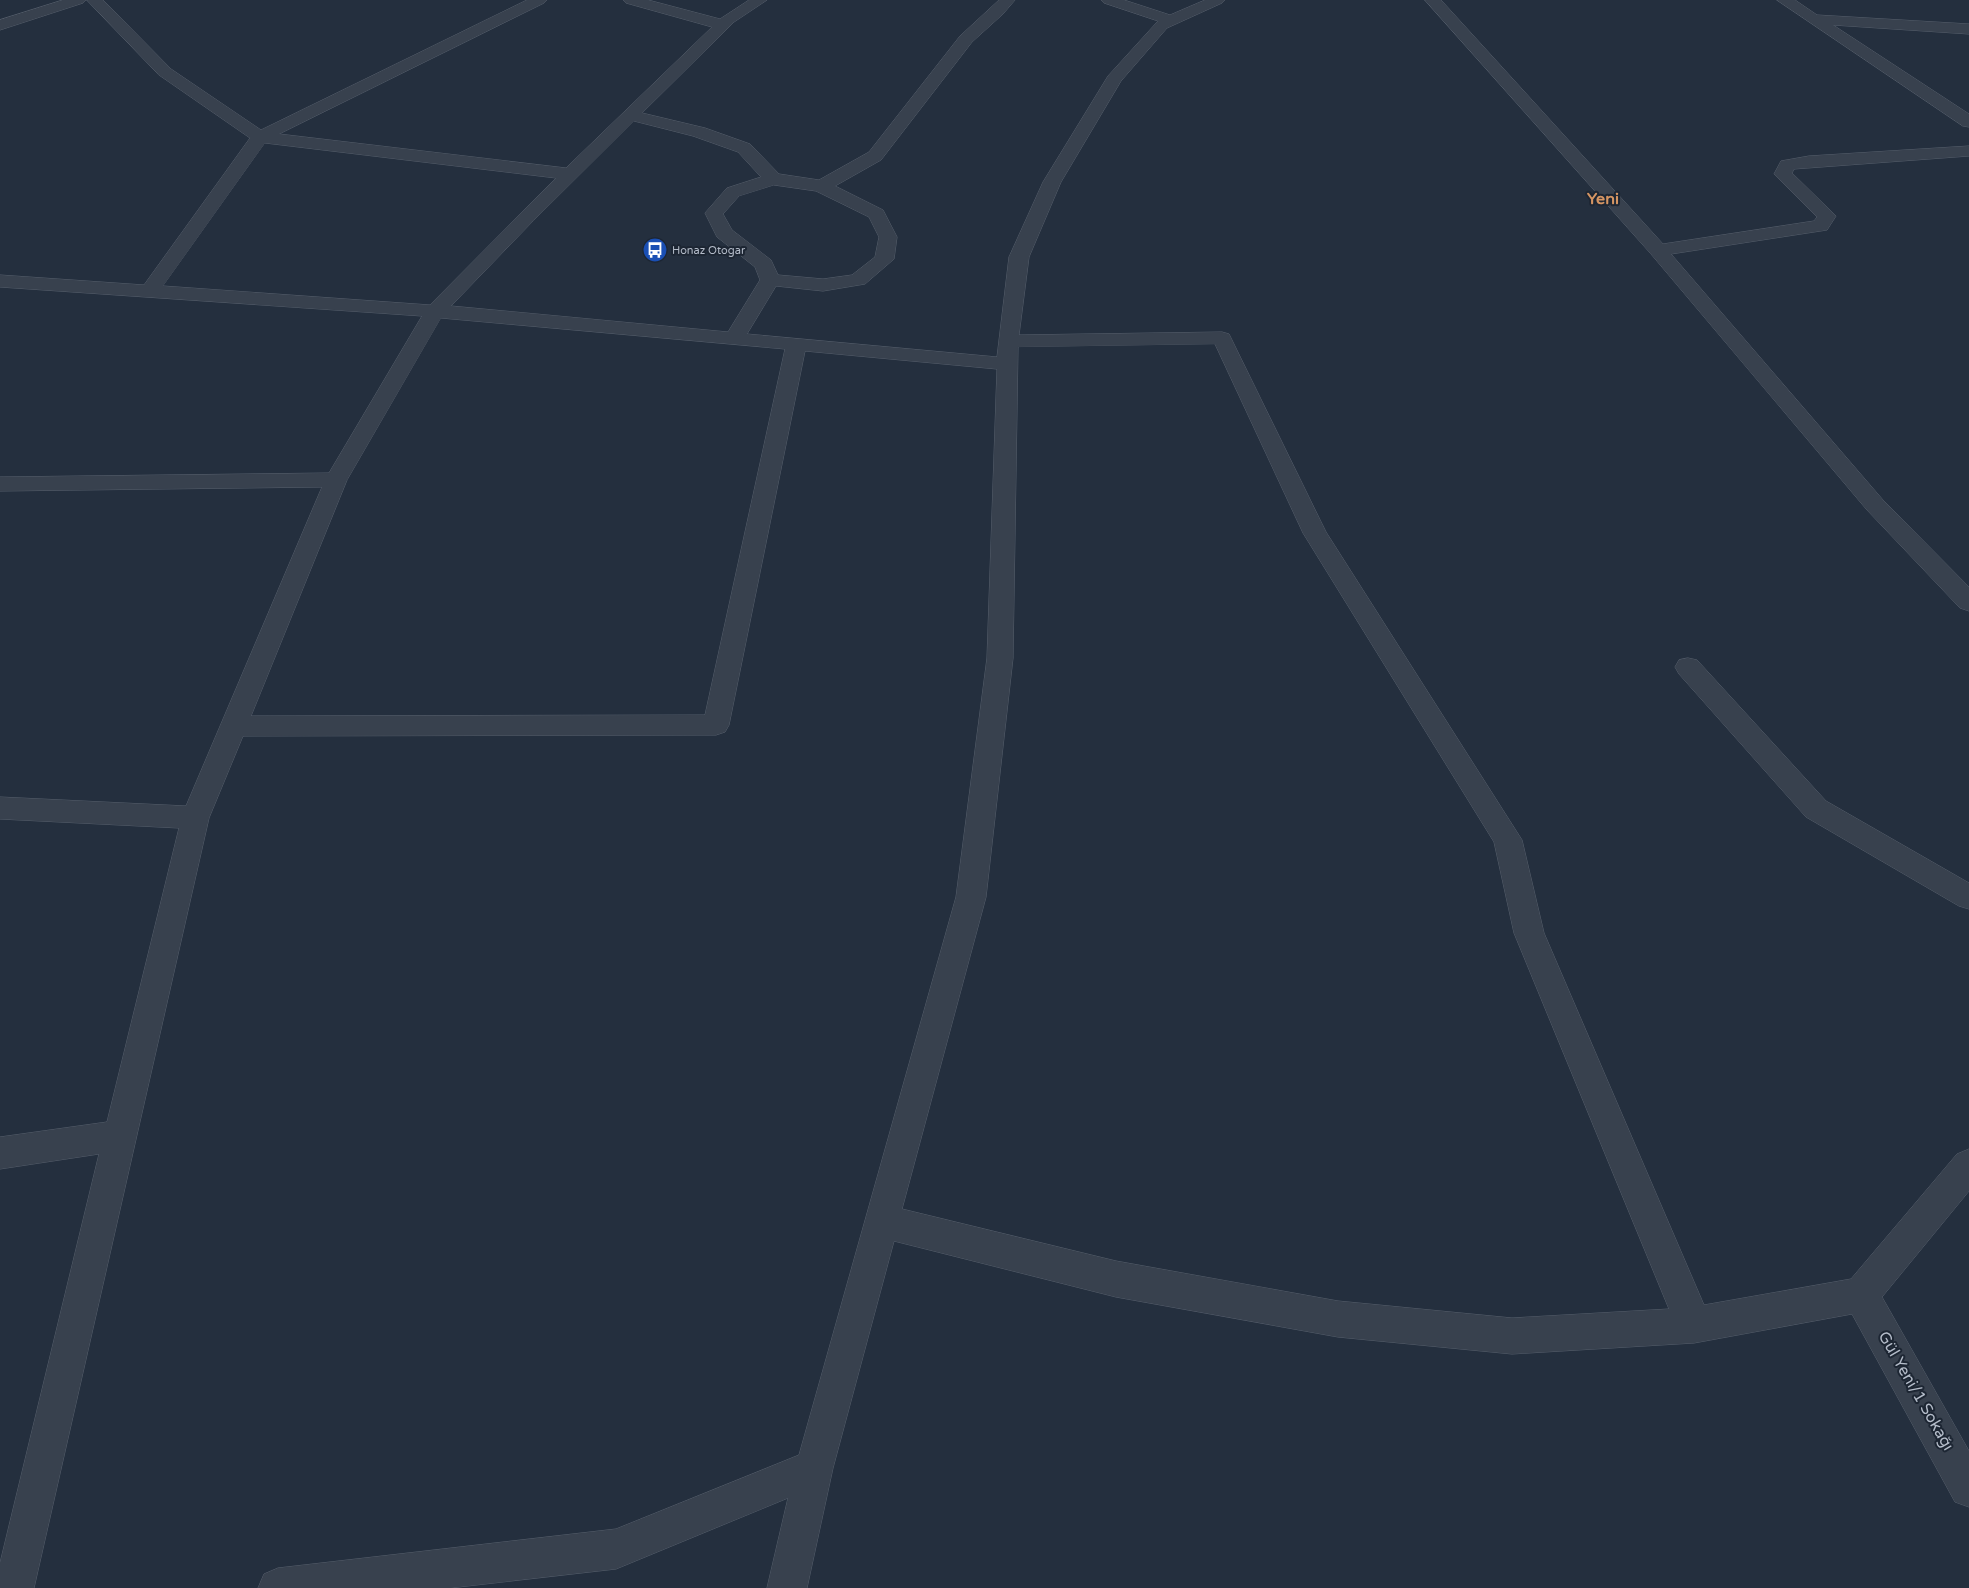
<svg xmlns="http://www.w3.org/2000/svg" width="1969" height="1588" viewBox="0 0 1969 1588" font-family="'Varela Round',sans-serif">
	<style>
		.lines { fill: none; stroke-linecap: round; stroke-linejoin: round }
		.minor-casing { stroke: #565f6c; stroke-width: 1 }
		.minor { fill: #38414e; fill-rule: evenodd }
		.labels { text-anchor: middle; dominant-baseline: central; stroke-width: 4; stroke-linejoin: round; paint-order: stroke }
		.far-poi-label { font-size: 11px; fill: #b4bcc9; stroke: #1d2633; text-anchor: start }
		.far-district-label { font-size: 16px; font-weight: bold; fill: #d59563; stroke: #1d2633 }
		.near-street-label { font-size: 16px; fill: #b4bcc9; stroke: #1d2633 }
	</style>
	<rect width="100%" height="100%" fill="#242f3e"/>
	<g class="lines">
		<defs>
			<path id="minor" d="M63,0H86L83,3L0,30V20Z
				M87,0H103L171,69L261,130L527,0H547L544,3L279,134L566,168L712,27L626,3L623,0H648L720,19L749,0H767L734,22L642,113L705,128L750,144L779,174L819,180L869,152L960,36L999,0H1015L1003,14L972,42L881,160L835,186L883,210L897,237L894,259L865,284L823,291L776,286L747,334L997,357L1009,257L1043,182L1108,76L1158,21L1104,3L1101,0H1124L1170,15L1205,0H1225L1222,3L1167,28L1121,81L1061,182L1029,257L1019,335L1222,332L1229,334L1326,532L1522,840L1544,933L1704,1305L1851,1279L1957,1154L1969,1149V1191L1882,1297L1969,1451V1507L1955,1502L1852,1314L1694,1343L1512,1354L1338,1337L1116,1297L894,1241L833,1468L807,1588H767L788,1498L616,1569L450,1588H258L264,1574L278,1568L616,1529L799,1455L956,897L987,658L997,369L805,351L729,725L725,732L716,735L243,736L209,818L34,1588H0V1563L99,1154L0,1169V1137L107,1122L179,828L0,819V797L186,806L322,487L0,491V477L329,473L422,316L0,287V275L144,285L250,138L159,75ZM634,121L693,136L738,152L761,177L727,188L705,213L717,237L755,267L760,280L728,332L451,306L533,221ZM265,143L556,178L430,305L163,286ZM774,185L816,191L869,217L879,237L875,257L852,275L823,279L778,275L771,260L732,230L723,214L739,196ZM441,318L785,349L705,715L251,716L347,480ZM1215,344L1303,533L1494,842L1514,933L1669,1309L1512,1318L1338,1301L1116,1261L902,1209L986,897L1013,658L1018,347Z
				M1425,0H1441L1663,244L1814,221L1817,217L1774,174L1781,161L1809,156L1969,146V156L1794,169L1792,173L1836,216L1827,230L1671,254L1883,500L1969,587V611L1960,608L1867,510L1651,254Z
				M1777,0H1795L1817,15L1969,24V34L1833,25L1969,114V127L1963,126Z
				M1688,658L1697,660L1826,801L1969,883V909L1959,906L1806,817L1679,674L1675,667L1679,660Z"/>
		</defs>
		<use href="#minor" class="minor-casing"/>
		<use href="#minor" class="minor"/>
	</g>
	<defs>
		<symbol id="bus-disc" viewBox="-11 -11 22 22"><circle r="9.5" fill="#1a4fb4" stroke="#1d2633"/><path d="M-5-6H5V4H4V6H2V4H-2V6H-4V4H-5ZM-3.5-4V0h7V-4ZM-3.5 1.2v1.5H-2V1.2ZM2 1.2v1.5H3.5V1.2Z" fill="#fff"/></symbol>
	</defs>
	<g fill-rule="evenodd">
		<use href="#bus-disc" x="641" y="236" width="28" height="28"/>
	</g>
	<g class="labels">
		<g class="far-poi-label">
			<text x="672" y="250">Honaz Otogar</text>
		</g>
		<g class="far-district-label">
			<text x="1603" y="199">Yeni</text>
		</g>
		<g class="near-street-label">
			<text transform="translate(1916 1391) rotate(60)">Gül Yeni/1 Sokağı</text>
		</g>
	</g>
</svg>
